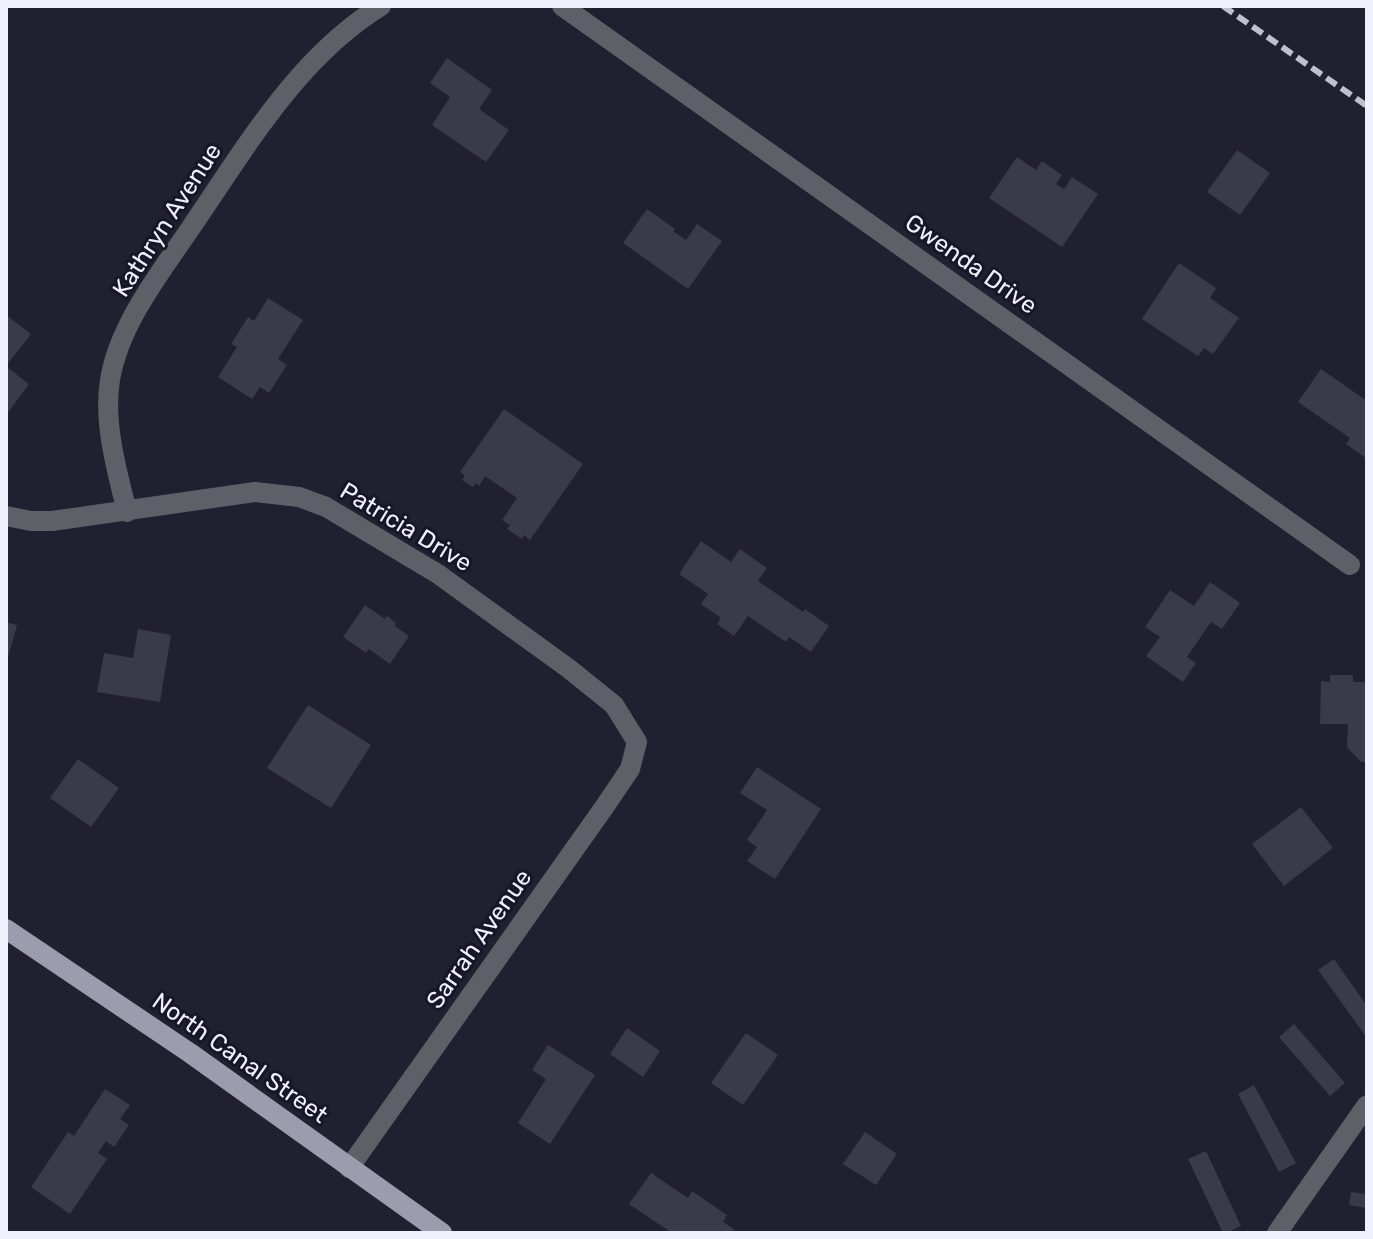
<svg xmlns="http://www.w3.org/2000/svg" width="1373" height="1239" viewBox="0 0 1373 1239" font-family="Rubik,sans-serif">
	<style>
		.building { fill: #393a4a }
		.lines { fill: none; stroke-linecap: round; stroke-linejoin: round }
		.minor { stroke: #5f5f68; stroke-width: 20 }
		.major { stroke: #9b9dae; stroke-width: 20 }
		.rail { stroke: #bfc0cc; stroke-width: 6; stroke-dasharray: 12 6; stroke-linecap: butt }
		.labels { text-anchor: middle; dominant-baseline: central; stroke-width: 6; stroke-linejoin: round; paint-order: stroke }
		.street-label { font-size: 24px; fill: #eff0fb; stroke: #161726 }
	</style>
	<rect width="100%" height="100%" fill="#202030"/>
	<path class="building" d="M447,58L492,90L479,109L509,130L486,162L432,125L450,97L430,83Z
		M1237,150L1270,173L1240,215L1207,192Z
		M1017,157L1036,170L1042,161L1062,175L1056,184L1064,189L1072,177L1098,194L1062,247L989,198Z
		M647,209L675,229L673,231L686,240L697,224L722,241L688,289L623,243Z
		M1179,263L1216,288L1210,298L1239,318L1213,354L1204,348L1198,356L1142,319Z
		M268,298L303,320L278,359L287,365L269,393L260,387L252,399L218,377L237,347L231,344L248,317L254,321Z
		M6,315L31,334L6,366Z
		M6,366L29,384L6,415Z
		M1321,369L1367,401V459L1346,444L1350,438L1298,402Z
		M504,409L583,464L530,540L524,535L522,539L507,529L510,525L502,520L517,498L485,476L479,486L476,483L473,487L462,480L465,476L460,472Z
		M701,541L731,562L740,549L767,568L758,581L803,612L805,609L829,626L811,652L789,637L786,642L748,616L734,636L717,624L721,618L701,604L708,594L679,574Z
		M1210,582L1240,603L1222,629L1211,622L1187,657L1196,663L1183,682L1146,656L1160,637L1145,627L1170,590L1194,606Z
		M365,605L385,619L387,616L396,623L395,626L409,636L390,664L369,649L366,653L343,637Z
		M6,622L17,625L7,661H6Z
		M138,629L171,635L160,702L97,692L104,653L133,658Z
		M1330,675H1353V682H1367V762H1361L1347,747L1348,724H1320L1321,681L1330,682Z
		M308,705L371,745L331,808L267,768Z
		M78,759L119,788L91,827L50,798Z
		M757,767L821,809L775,879L747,861L757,847L747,840L767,810L740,793Z
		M1301,807L1333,848L1284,886L1252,844Z
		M1334,959L1367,1006V1038L1318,970Z
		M1294,1024L1345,1083L1330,1096L1279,1037Z
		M627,1028L660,1051L643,1077L610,1054Z
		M746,1033L778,1055L743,1105L711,1083Z
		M548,1045L595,1075L550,1144L518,1123L546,1079L532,1070Z
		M1254,1085L1296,1163L1279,1172L1238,1094Z
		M105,1089L130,1105L120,1119L129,1125L114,1147L106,1141L98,1153L107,1159L70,1214L31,1187L68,1132L74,1136Z
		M865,1132L897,1154L876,1185L843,1164Z
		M1206,1151L1241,1226L1226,1233H1223L1188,1159Z
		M651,1173L688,1198L692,1191L727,1215L723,1222L734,1229L731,1233H672L629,1204Z
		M1351,1192L1367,1194V1208L1349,1205Z"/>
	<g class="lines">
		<path class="minor" d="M562,6L1350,565
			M127,512C117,471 103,423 110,380C119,324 161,272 192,226C246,147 298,57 381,6
			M6,516L31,521H52L255,492L299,497L326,507L438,574L568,668L614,705L637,742L630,769L605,806L349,1168
			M1277,1233L1367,1105"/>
		<path class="major" d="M6,929L190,1053L442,1233"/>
		<path class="rail" d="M1223,6L1367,106"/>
	</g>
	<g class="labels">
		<g class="street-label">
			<text transform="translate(167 220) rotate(-57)">Kathryn Avenue</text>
			<text transform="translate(971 264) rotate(35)">Gwenda Drive</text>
			<text transform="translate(406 527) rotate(31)">Patricia Drive</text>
			<text transform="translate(479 939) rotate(-55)">Sarrah Avenue</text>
			<text transform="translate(240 1058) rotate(35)">North Canal Street</text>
		</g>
	</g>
	<rect width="1373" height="1239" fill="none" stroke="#eff0fb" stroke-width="16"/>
</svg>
